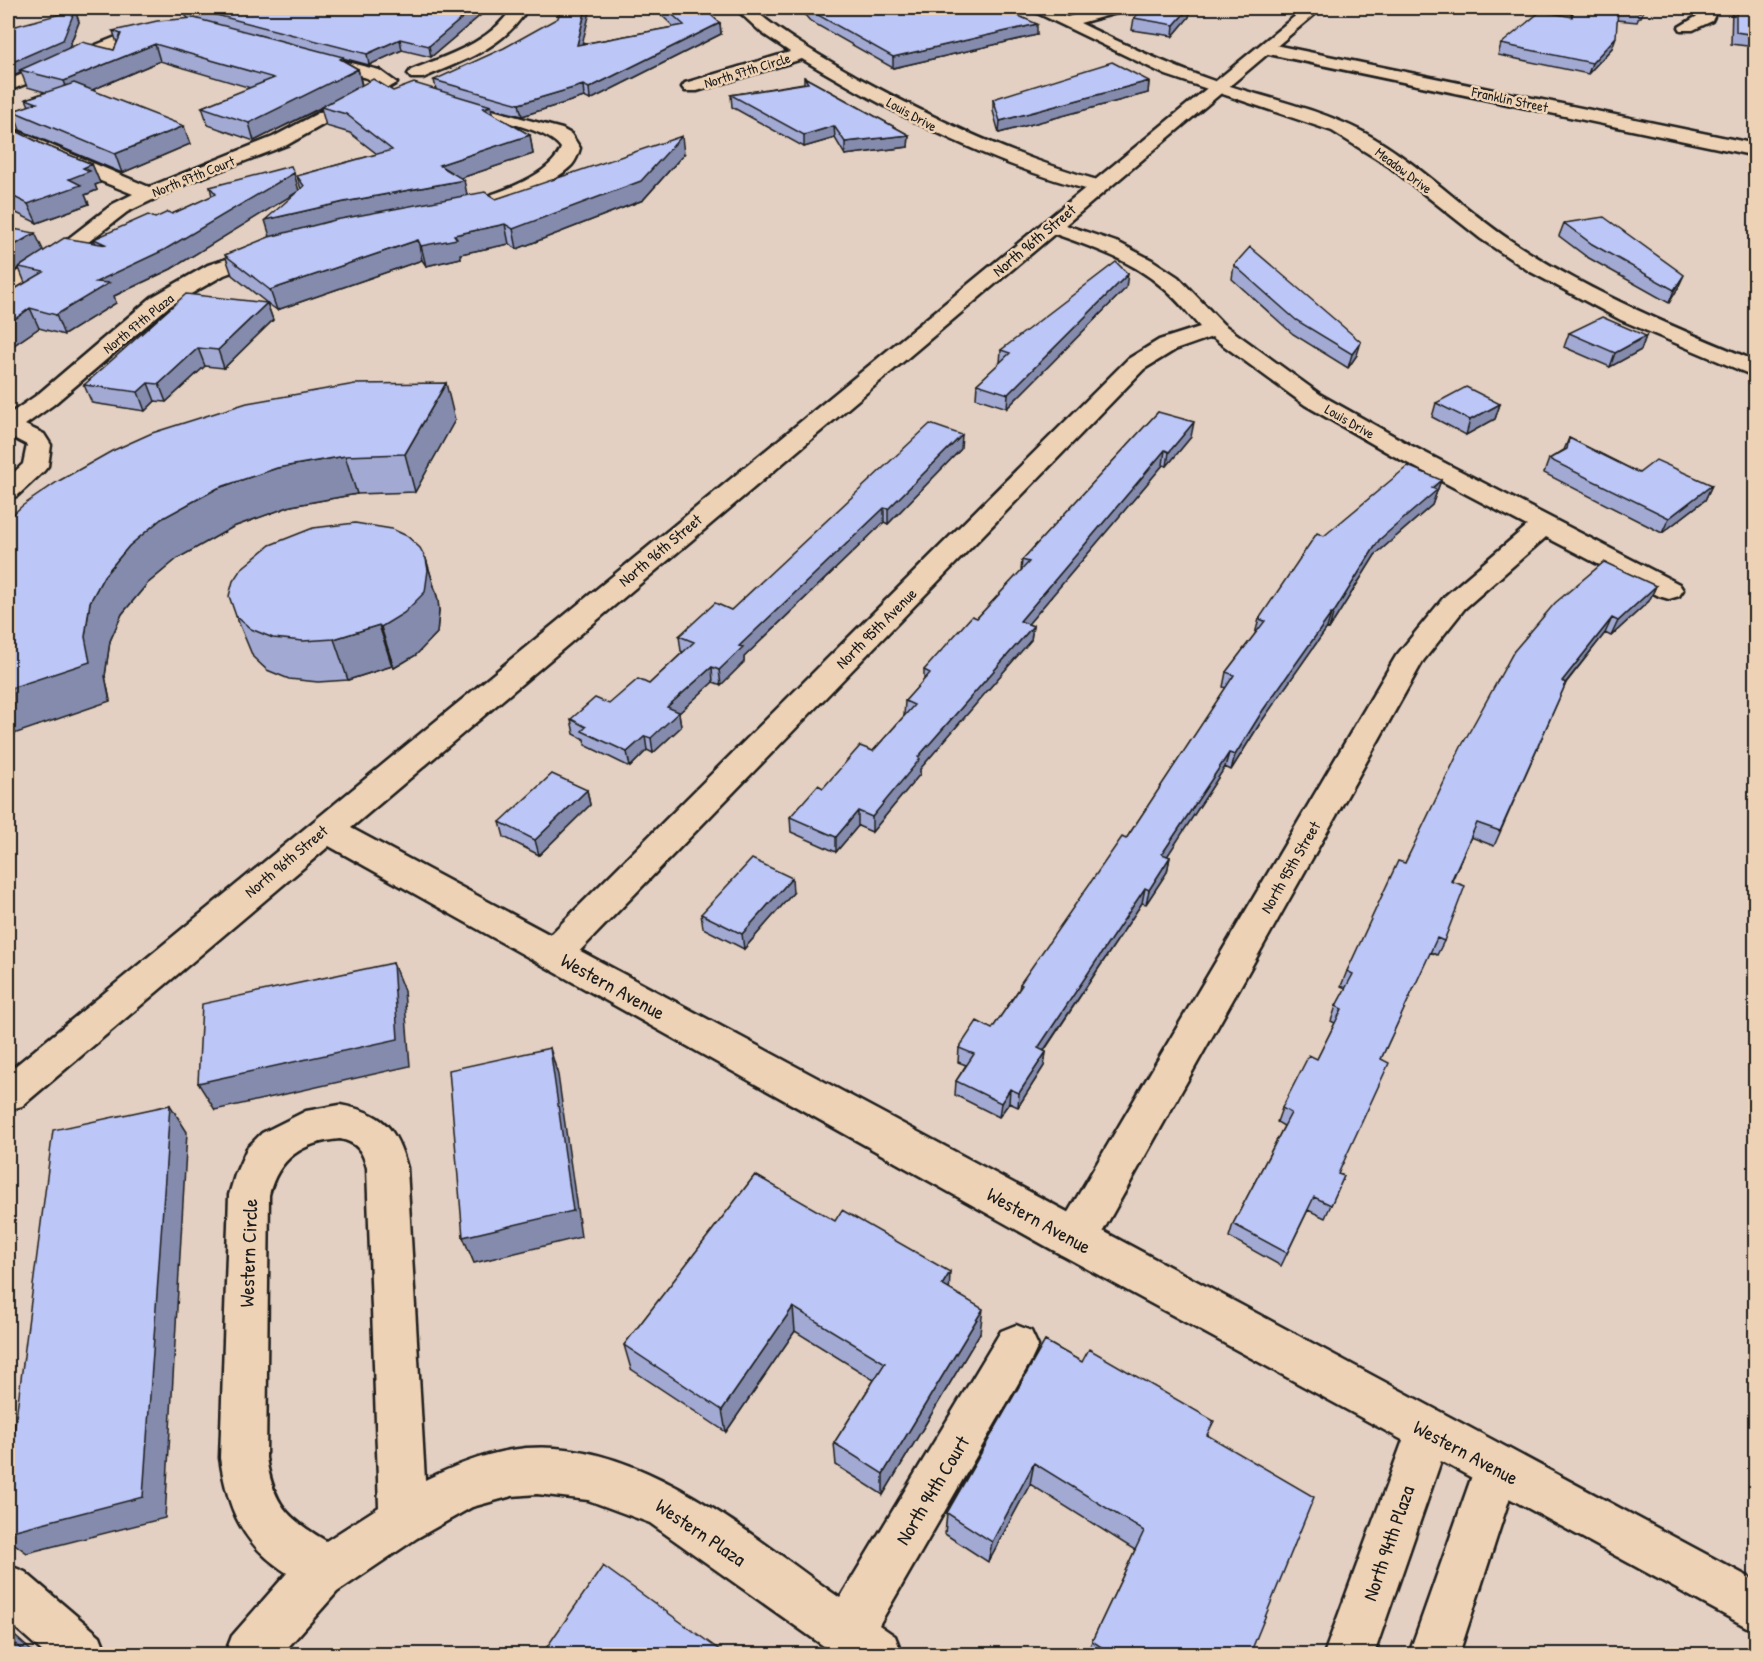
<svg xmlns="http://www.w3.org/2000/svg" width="1763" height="1662" viewBox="0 0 1763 1662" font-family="'Patrick Hand',sans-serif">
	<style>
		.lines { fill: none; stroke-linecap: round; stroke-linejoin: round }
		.street-casing { stroke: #1c1c1c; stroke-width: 5 }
		.secondary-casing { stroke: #1c1c1c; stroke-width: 5 }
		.street { fill: #eed2b5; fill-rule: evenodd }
		.secondary { fill: #eed2b5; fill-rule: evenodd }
		.wall { fill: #a2aad4; stroke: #1c1c1c; stroke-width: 1.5 }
		.shaded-wall { fill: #848bad; stroke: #1c1c1c; stroke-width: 1.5 }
		.building { fill: #bcc6f7; stroke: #1c1c1c; stroke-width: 1.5 }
		.labels { text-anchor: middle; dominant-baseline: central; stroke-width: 5; stroke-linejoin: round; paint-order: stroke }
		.far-street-label { font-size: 14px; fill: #1c1c1c; stroke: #eed2b5 }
		.street-label { font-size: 16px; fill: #1c1c1c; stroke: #eed2b5 }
		.near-street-label { font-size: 20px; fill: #1c1c1c; stroke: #eed2b5 }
	</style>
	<rect width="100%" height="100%" fill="#e4d0c2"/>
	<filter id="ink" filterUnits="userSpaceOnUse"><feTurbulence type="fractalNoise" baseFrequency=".0167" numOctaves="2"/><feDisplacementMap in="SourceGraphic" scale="12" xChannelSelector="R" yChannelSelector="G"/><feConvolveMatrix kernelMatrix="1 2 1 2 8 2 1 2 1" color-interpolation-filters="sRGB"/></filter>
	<g filter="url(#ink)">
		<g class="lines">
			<defs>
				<path id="street" d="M512,8H528C504,48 464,60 423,78H411L408,74L411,70C448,55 490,43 512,8Z
					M735,8H752C784,36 822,57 859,78C938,121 1017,158 1104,182L1107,186L1097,192C991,165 895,114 802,59L697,91H685L682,87L685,83L790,52L762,33Z
					M1027,8H1047L1067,17L1102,8H1126L1124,11L1080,23C1125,45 1170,66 1217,82C1266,98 1317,108 1363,132C1419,162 1463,210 1516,244C1591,293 1673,327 1756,361V377L1621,320L1529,271L1481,239L1390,167L1332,131L1166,75Z
					M1702,8H1718L1712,21L1693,30H1681L1679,27L1699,15Z
					M159,24L165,26L167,29L165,32L142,38L8,91V80L131,31Z
					M1265,43L1756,144V156L1259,52L1257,48Z
					M314,54L379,70L397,83L287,145L190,182L127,212L74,253L16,291L8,292V277L60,245L113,204L133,194L51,161L8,139V127L149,187L273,137L375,83L367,78L308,63L306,59Z
					M455,100L562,129L571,134L580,148C578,155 576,160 572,165C555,182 496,215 472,209L469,205L472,201C498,193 551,176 561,148C547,126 475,116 449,109L446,105L449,101Z
					M1051,220L1119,243L1152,260L1178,277L1223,324L1321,395L1410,445L1679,584L1683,590L1679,596L1669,599L1659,596L1546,537L1465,608L1423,661L1090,1254L1075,1259L1060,1254L1054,1240L1060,1226L1396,656L1445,596L1527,526L1392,455L1305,405L1212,337L1175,350L1144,369L567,964L554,968L541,964L536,954L541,944L1128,359L1159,340L1200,327C1188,313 1176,298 1161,286C1127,257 1085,245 1044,230L1041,226L1044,222Z
					M270,245L277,247L280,251L277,255L224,275L168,307L53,405L25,425L44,434L51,445L48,466L44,471L17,496L8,499V478L23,464L27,445L8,435V415L37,395L152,297L208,265Z
					M340,1105C383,1113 396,1127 407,1168L425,1480C452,1467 480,1455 511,1450C631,1430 748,1534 840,1598L1001,1331L1016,1325L1031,1331L1038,1346L1031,1361L879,1625L895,1636L902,1654H835L650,1523L588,1500L537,1494L512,1496L472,1507L417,1538L337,1592L282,1654H225L232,1636L287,1573C242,1544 228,1510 220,1458L229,1195L235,1175L247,1148L262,1133L306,1111ZM340,1139C357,1142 363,1152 367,1168L379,1507L326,1541C286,1517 274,1505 266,1458L269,1195C278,1158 303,1142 340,1139Z
					M1428,1409L1444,1416L1451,1432L1374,1654H1324L1412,1416Z
					M1496,1446L1512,1453L1519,1469L1459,1654H1409L1480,1453Z
					M8,1565L25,1572L100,1636L107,1654H45L8,1621Z"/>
				<path id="secondary" d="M1305,8H1322L351,828L1756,1581V1632L1060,1254L329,846L22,1106L8,1110V1072Z"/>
			</defs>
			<use href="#street" class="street-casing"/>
			<use href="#secondary" class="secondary-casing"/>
			<use href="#street" class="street"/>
			<use href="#secondary" class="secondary"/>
		</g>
		<path class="wall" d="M58,8H84L83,10Z
			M179,8H489L431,57L402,50L369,65L343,58L344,61L358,69L362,85L393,91L436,89L434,80L582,44L674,27L654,8H703L720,23L721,34L590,100L584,97L522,116L491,108L492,114L530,135L533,154L461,178L467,195L496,199L684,154L643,200L517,249L509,244L460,254L461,258L426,266L422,260L277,310L267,303L273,320L224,368L205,366L166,402L155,401L145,411L92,403L84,385L267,303L232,275L225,255L270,237L298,191L171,269L114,296L116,303L64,335L39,328L8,349V293L25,283L19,268L43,251L96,244L94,239L155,218L172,214L212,196L210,187L299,190L301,189L297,176L377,154L350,133L326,126L321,108L254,141L208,125L202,107L251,88L160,61L92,90L190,144L122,173L20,130L13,111L29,106L26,99L45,92L27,87L21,72L8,78L75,10L79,22L69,48L114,50L117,43L113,31L189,19L179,9Z
			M799,8H1001L1037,35L893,68L810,21Z
			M1144,8H1191L1189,17L1173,36L1132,30L1134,18Z
			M1572,8H1645L1641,17H1639L1637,22L1617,20L1612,48L1588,74L1498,55L1501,44L1571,17Z
			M1732,8H1755V47L1731,44Z
			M804,77L909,135L908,147L845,155L835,138L804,147L732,107L731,95L804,83Z
			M1149,81L1148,93L999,133L993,111V99Z
			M8,127L42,144L92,164L100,183L95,185L97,190L85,195L89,204L37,223L8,209Z
			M1564,223L1678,288L1669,303L1587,257L1559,236Z
			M1234,265L1357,355L1348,368L1293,334L1232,279Z
			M1126,288L1007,408L976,398L977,384L1000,363L1001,350Z
			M1569,333L1646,336L1641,350L1610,367L1564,347Z
			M1436,403L1500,404L1495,419L1466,435L1432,417Z
			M1158,412L1191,437L1167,466L1163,465L1028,624L1033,626L1031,640L920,769V774L872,832L858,826L836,852L791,832L790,817L823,788L873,751L904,716L905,701L924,680V670L977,618L1021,571L1022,560Z
			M455,420L415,492L357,494L291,506L233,527L178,558L147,584L122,614L110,641L105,676L110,701L8,519Z
			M1569,438L1639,473L1712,485L1705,500L1662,533L1544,473L1549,459L1564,450Z
			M961,449L888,524L884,522L744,657V662L721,685L713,682L679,713L681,727L653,753L647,750L630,767L585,745L584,739L574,734L571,719L609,704L649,684L683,652L681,651L679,636L731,610Z
			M1441,480L1432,505L1375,555L1329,629L1327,628L1259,725L1231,770L1225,767L1167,856L1170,857L1167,872L1146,904L1142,903L1044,1051L1046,1052L1044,1066L1018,1107L1009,1103L999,1117L955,1095L956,1081L966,1065L958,1062L959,1048L992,1029L1019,989L1020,984L1126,839L1226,688L1223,687L1226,672L1255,634L1259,619L1324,536Z
			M426,559L438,600L439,611L437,633L416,655L394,668L392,666L348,680L318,682L289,679L267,670L253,657L236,616Z
			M1656,586L1649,601L1611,636L1605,633L1566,683L1494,846L1471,837L1452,881L1444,941L1437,955L1430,952L1381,1059L1338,1174L1344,1176L1325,1218L1308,1210L1281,1266L1229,1237L1233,1224L1284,1126L1277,1122L1282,1108L1317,1059L1335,1023L1331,1021L1336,1006L1346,988L1341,986L1347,971L1405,863L1514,651Z
			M587,790L590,805L539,855L504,837L500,822Z
			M793,893L744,949L703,928L701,914Z
			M755,1175L949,1290L980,1333L883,1495L836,1465L834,1443L874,1380L795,1331L726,1432L631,1369L624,1345Z
			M1045,1341L1208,1435L1250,1654H1087L1092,1641L1135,1550L1030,1484L988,1562L945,1534L947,1513Z"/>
		<path class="shaded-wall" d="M474,8H489L431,57L429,46Z
			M586,8H591L579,57L577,45Z
			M1189,8H1191L1189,17L1173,36L1174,25Z
			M75,10L79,22L67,52L20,70V72L8,78V64Z
			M720,23L721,34L590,100L589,88Z
			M1037,24V35L893,68V57Z
			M1616,37L1612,48L1588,74L1592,63Z
			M400,39L402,50L369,65L367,54Z
			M155,44L160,61L71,99L64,81Z
			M343,57L347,75L358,69L362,87L254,141L249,123Z
			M1149,81L1148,93L999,133L1000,121Z
			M583,85L584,97L522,116L519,104Z
			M491,106L494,124L483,108Z
			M184,126L190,144L122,173L115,154Z
			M834,126L835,138L804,147V135Z
			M530,135L533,154L443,184L439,165Z
			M909,135L908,147L845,155V142Z
			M682,136L684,154L643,200L517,249L513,229Z
			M92,164L100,183L95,185L97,190L85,195L89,204L37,223L28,204L83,168Z
			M294,173L299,191L171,269L114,296L116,303L64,335L56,315L96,282Z
			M464,180L468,199L271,240L265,220L344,202Z
			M505,224L509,244L460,254L461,258L426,266L421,246L454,235Z
			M35,233L44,252L8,275V249Z
			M418,240L422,260L277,310L270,290Z
			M1128,274L1126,288L1007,408L1008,394Z
			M1684,275L1678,288L1669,303L1674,290Z
			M267,303L273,320L224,368L218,350Z
			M30,308L39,328L8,349V324Z
			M1646,336L1641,350L1610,367L1615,353Z
			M1361,342L1357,355L1348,368L1352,354Z
			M198,348L205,366L166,402L159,384Z
			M148,383L155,401L145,411L138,392Z
			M446,383L455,420L415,492L405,454Z
			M1500,404L1495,419L1466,435L1470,420Z
			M1194,422L1191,437L1167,466L1169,452Z
			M962,435L961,449L888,524V509Z
			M1165,450L1163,465L1018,636L1020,621Z
			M345,456L357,494L291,506L233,527L178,558L147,584L122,614L110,641L105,676L110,701L8,736V689L85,637L90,602L104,576L129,546L161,519L218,488L277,468Z
			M1441,480L1432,505L1375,555L1329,629L1333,614L1379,540Z
			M1712,485L1705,500L1662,533L1669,518Z
			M884,508V522L744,657V662L721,685L719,670L739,646Z
			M426,559L438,600L439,611L437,633L416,655L394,668L381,627Z
			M1656,586L1649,601L1611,636L1618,621Z
			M1331,614L1327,628L1259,725L1231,770L1235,755L1263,710Z
			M1612,618L1605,633L1555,696L1562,681Z
			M379,625L392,666L348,680L334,639Z
			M1033,626L1031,640L920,769V774L872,832V817L918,757Z
			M712,667L713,682L679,713L681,727L653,753L651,738L667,707Z
			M645,736L647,750L630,767L627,752Z
			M1229,753L1225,767L1159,869L1162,854Z
			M587,790L590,805L539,855L535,840Z
			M858,811V826L836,852V837Z
			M1170,857L1167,872L1146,904L1149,890Z
			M792,878L793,893L744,949L742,934Z
			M1145,888L1142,903L1036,1062L1038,1048Z
			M393,963L404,991L410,1066L215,1110L198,1083Z
			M550,1048L558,1075L581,1237L474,1263L463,1237Z
			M1046,1052L1044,1066L1018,1107L1019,1093Z
			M1010,1089L1009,1103L999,1117L1001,1103Z
			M170,1105L187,1132L165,1518L27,1553L8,1539V1532Z
			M950,1272L949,1297L942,1285Z
			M793,1307L795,1331L726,1432L722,1410Z
			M983,1309L980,1333L883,1495V1474Z
			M1034,1463L1030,1484L988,1562L992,1542Z
			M8,1630L35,1654H26L8,1637Z"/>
		<path class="building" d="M185,8H474L429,46L400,39L367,54L197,10H187Z
			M561,8H586L577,45L684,25L665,8H703L720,23L589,88L583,85L519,104L434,80L504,48L558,18Z
			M807,8H1001L1037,24L893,57L809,10Z
			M1144,8H1189L1174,25L1134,18Z
			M1574,8H1641L1640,12L1618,9L1616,37L1592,63L1501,44L1541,11L1572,17Z
			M1736,8H1755V35L1736,32Z
			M75,10L63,40L8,64V28Z
			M194,18L343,57L340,59L358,69L249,123L202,107L274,78L155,44L64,81L20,70L82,42L114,50L121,34L113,31L122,29L157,21Z
			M1112,62L1149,81L1000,121L993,99Z
			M804,77L909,135L845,142L834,126L804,135L731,95L808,83Z
			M373,79L393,91L414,83L491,106L483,108L530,135L439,165L464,180L344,202L265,220L304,186L297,176L392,150L346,114L321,107Z
			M74,83L184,126L115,154L13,111L37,103L26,99Z
			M8,127L42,144L92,164L83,168L90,171L69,179L81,185L28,204L8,194Z
			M682,136L641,181L513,229L505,224L454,235L457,239L421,246L418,240L270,290L225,255L269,237L335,220L485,192L496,199Z
			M291,166L294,173L164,250L96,282L109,283L56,315L30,308L8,324V293L44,272L19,267L64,238L107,245L94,239L148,215L155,218L168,212L172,214L216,194L210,187Z
			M1604,217L1684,275L1674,290L1592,244L1564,223Z
			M8,228L35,233L8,249Z
			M1250,247L1361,342L1352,354L1296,320L1234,265Z
			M1116,262L1128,274L1008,394L977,384L1010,353L1001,350Z
			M186,294L267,303L218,350L198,348L159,384L148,383L138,392L84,385Z
			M1602,317L1646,336L1615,353L1569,333Z
			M446,383L405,454L345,456L277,468L218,488L161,519L129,546L104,576L90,602L85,637L90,662L8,689V519L22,506L57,482L112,451L152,433L247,403L355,384Z
			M1466,387L1500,404L1470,420L1436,403Z
			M1158,412L1194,422L1169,452L1165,450L1020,621L1033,626L918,757L920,759L872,817L858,811L836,837L790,817L818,785L823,788L860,746L873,751L914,705L905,701L930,673L924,670L972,616L977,618L1029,562L1022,560Z
			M930,424L962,435L888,509L884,508L739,646L743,647L719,670L712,667L667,707L679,712L651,738L645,736L627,752L582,731L586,727L571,719L595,698L609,704L638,679L649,684L694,642L679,636L715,603L731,610Z
			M1569,438L1639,473L1656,460L1712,485L1669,518L1549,459L1567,449Z
			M1408,466L1441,480L1432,488L1437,490L1379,540L1333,614H1331L1263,710L1235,755L1229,753L1162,854L1170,857L1149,890L1145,888L1038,1048L1046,1052L1019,1093L1010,1089L1001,1103L956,1081L974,1054L959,1048L977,1021L992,1029L1022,985L1020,984L1122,837L1126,839L1234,675L1226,672L1265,621L1259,619L1317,533L1324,536Z
			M355,523L392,529L407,536L420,548L426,559L428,570L425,592L404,613L381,627L379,625L334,639L303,641L273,638L251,629L236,616L229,596L233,581L241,569L270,545L313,528Z
			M1604,562L1656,586L1618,621L1612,618L1562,681L1566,683L1500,831L1477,823L1451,881L1465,886L1444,941L1437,938L1381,1059L1389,1063L1338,1174L1344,1176L1331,1205L1314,1197L1287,1253L1233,1224L1291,1113L1282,1108L1309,1055L1317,1059L1342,1009L1336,1006L1353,974L1347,971L1398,861L1405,863L1461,747L1514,651L1555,603Z
			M552,774L587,790L535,840L500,822Z
			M752,859L792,878L742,934L701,914Z
			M393,963L398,1039L198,1083L202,1004Z
			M550,1048L573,1211L463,1237L449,1070Z
			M170,1105L143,1497L8,1532V1480L53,1130Z
			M755,1175L835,1221L842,1210L950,1272L942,1285L983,1309L883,1474L834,1443L885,1363L793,1307L722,1410L624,1345Z
			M1045,1341L1082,1362L1089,1349L1214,1421L1207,1435L1314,1497L1250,1654H1112L1092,1641L1144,1531L1034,1463L992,1542L947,1513Z
			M603,1566L725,1654H542Z
			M8,1637L26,1654H8Z"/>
	</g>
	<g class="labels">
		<g class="far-street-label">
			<text transform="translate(747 70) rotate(-17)">North 97th Circle</text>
			<text transform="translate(1510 99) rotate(12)">Franklin Street</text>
			<text transform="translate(912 114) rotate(29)">Louis Drive</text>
			<text transform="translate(1404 170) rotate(37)">Meadow Drive</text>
			<text transform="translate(193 176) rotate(-22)">North 97th Court</text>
			<text transform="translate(138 323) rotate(-39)">North 97th Plaza</text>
			<text transform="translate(1350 421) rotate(30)">Louis Drive</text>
		</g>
		<g class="street-label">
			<text transform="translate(1034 240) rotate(-40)">North 96th Street</text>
			<text transform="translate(660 550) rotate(-40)">North 96th Street</text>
			<text transform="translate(876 628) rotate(-45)">North 95th Avenue</text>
			<text transform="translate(286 861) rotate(-40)">North 96th Street</text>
			<text transform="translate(1290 867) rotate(-60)">North 95th Street</text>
		</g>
		<g class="near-street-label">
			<text transform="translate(613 986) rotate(29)">Western Avenue</text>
			<text transform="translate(1039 1220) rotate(29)">Western Avenue</text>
			<text transform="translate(248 1253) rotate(-88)">Western Circle</text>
			<text transform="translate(1466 1452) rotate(28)">Western Avenue</text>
			<text transform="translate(932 1490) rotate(-59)">North 94th Court</text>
			<text transform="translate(701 1532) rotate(34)">Western Plaza</text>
			<text transform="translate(1388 1543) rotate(-71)">North 94th Plaza</text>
		</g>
	</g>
	<rect width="1763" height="1662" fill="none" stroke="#eed2b5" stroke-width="30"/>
	<rect x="15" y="15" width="1733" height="1632" fill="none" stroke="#1c1c1c" stroke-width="2" filter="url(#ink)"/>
</svg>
